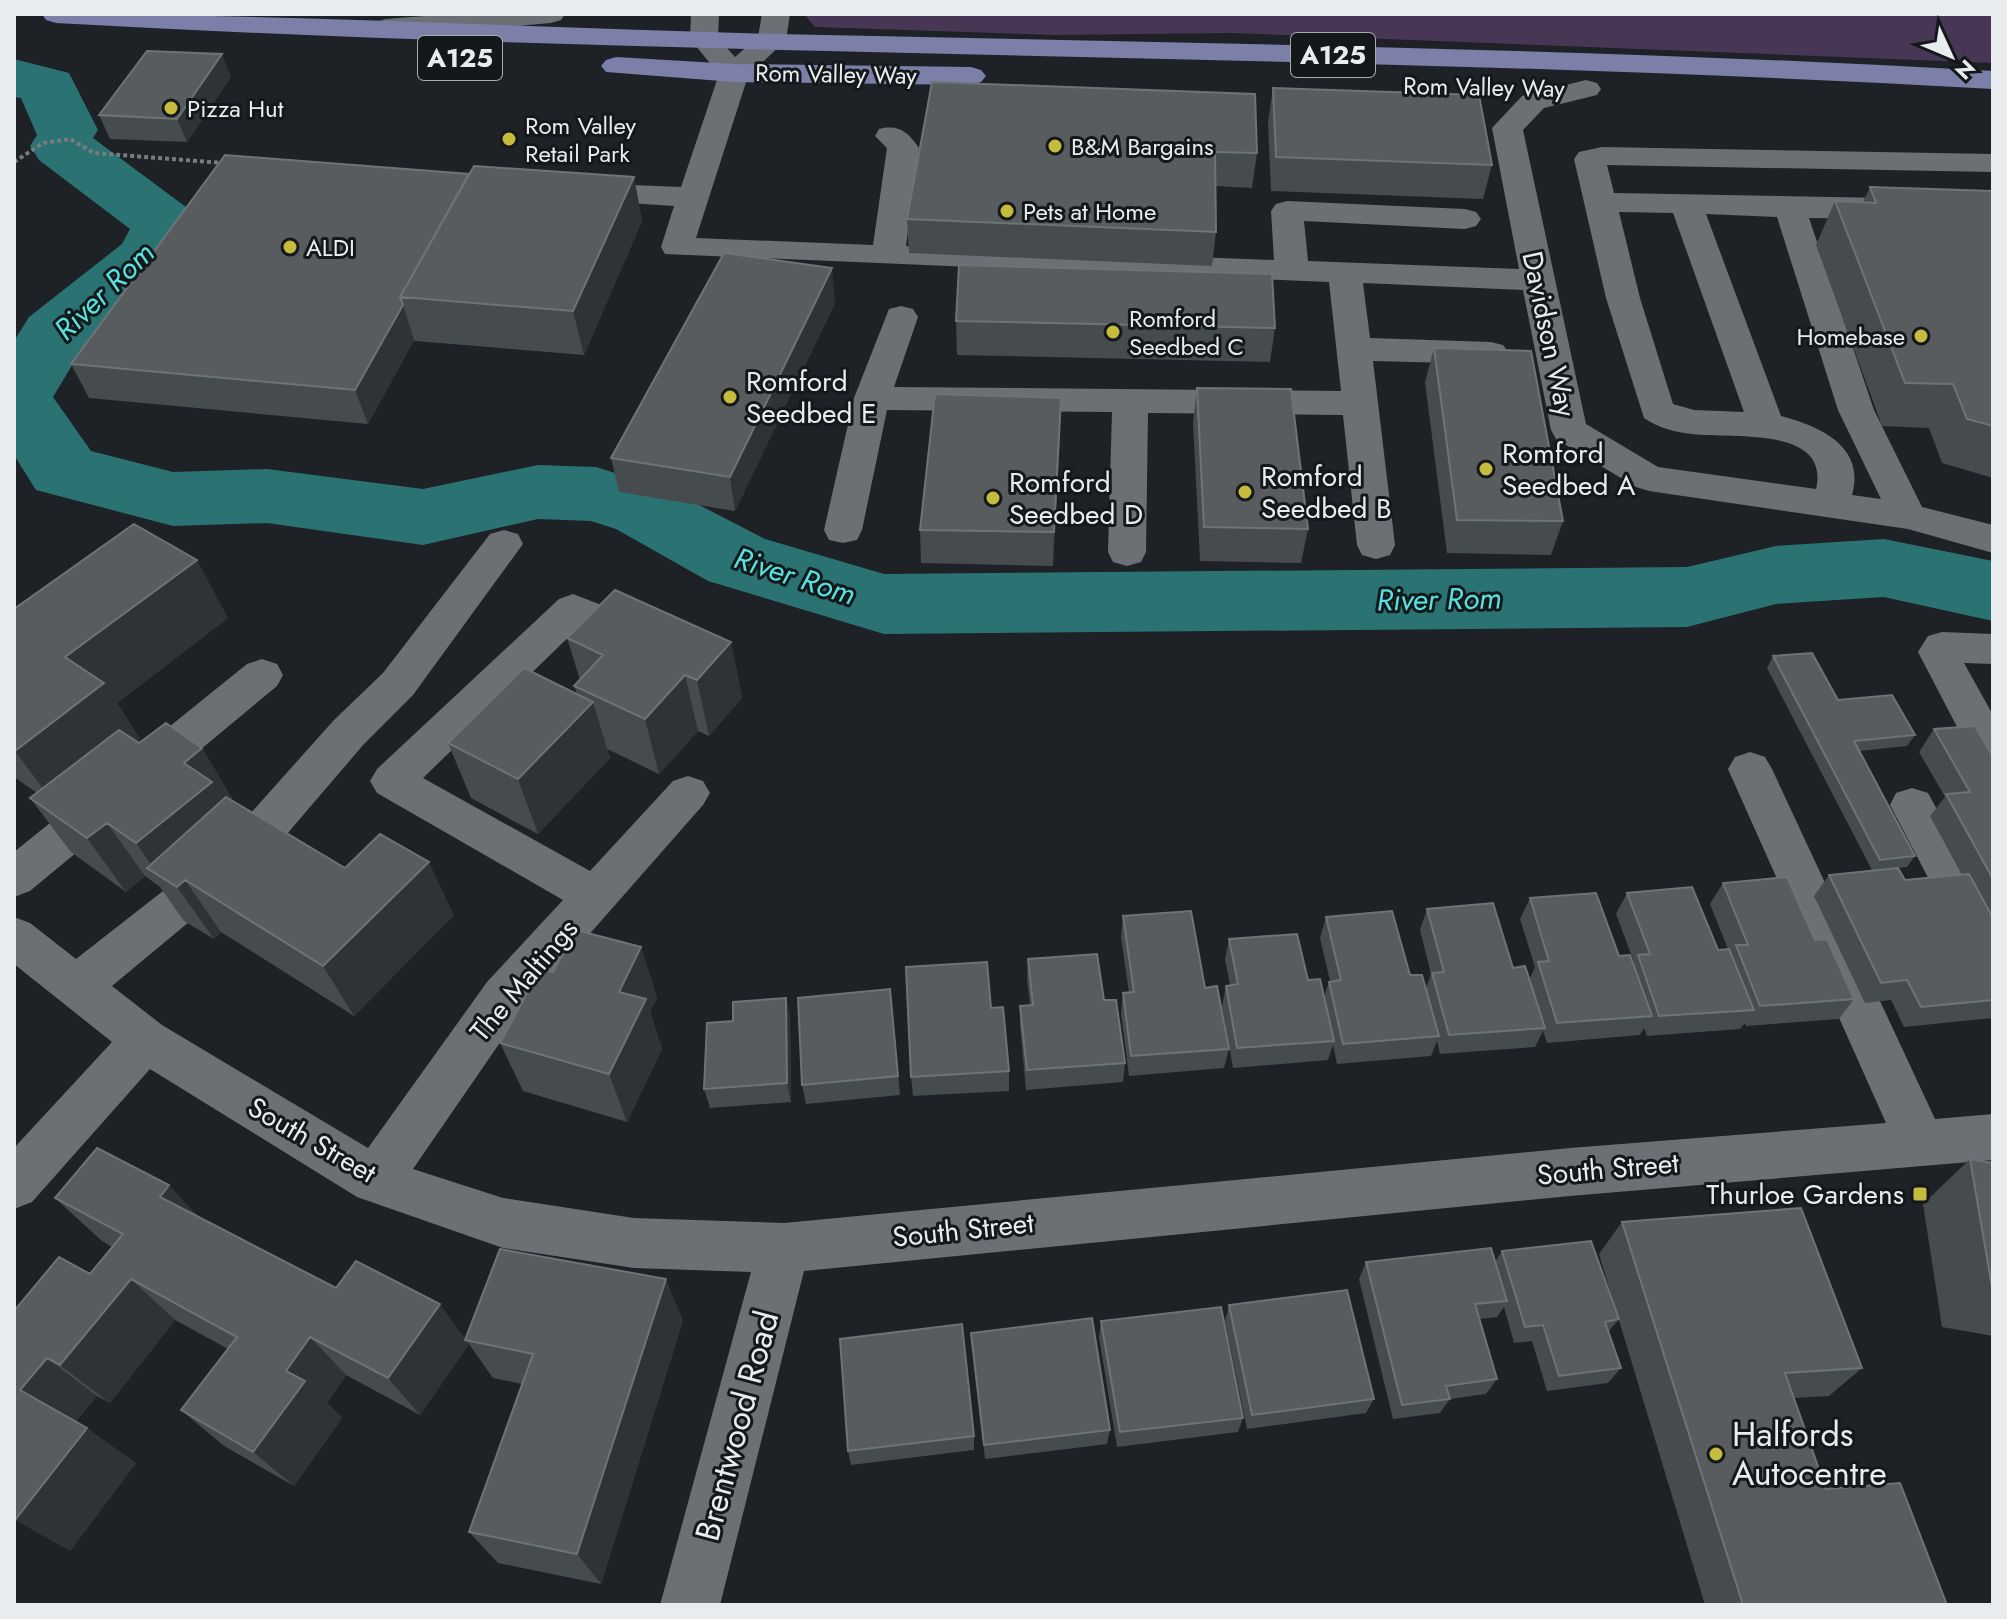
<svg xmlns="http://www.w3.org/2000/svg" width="2007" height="1619" viewBox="0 0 2007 1619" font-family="Jost,sans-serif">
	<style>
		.green { fill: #483655 }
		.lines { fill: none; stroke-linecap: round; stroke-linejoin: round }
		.river { fill: #2a7372; fill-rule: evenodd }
		.path { stroke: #797c7f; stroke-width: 4; stroke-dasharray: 4 3; stroke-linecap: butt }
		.minor { fill: #6c7074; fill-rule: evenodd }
		.major { fill: #7c7fa8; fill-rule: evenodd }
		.wall { fill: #464b4e }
		.shaded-wall { fill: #2f3336 }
		.building { fill: #585c5f; stroke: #6e7376; stroke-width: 2 }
		.poi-dot { fill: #c5bc3d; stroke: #15181b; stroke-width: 3 }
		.labels { text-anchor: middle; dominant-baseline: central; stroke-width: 6; stroke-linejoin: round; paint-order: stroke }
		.far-street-label { font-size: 24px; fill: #e9ecee; stroke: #15181b }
		.far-poi-label { font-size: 24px; fill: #e9ecee; stroke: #15181b; text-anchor: start }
		.shield { fill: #15181b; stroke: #a9acaf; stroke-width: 2 }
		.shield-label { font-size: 26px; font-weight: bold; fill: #e9ecee }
		.street-label { font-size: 28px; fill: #e9ecee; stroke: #15181b }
		.poi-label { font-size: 28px; fill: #e9ecee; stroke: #15181b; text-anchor: start }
		.water-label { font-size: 30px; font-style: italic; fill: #56e2df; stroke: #15181b }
		.near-street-label { font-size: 34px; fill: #e9ecee; stroke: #15181b }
		.near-poi-label { font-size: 34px; fill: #e9ecee; stroke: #15181b; text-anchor: start }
	</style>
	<rect width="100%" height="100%" fill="#1e2125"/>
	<path class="green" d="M804,14H1993V63L1232,33L1053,35L815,27Z"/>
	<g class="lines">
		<path class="river" d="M14,59L69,73L98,130L93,138L190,210L200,224L176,270L83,347L53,397L91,451L173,472L267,469L423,489L538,465L596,467L672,491L765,539L884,574L1687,567L1776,546L1884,539L1993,561V621L1884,597L1776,604L1687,627L884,634L708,581L616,529L591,521L538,519L423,545L267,523L173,526L36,490L14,455V341L29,317L122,244L130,229L39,160L30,146L37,135L21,98L14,97Z"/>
		<path class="path" d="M14,162L43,143L70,139L94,153L223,163"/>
		<path class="minor" d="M450,14H565L561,20L551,23L386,37L376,34L372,28L376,22L386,19Z
			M691,14H719L718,38L735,57L758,37L762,14H790L786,40L748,76L696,238L873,245L887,148L875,136L879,129C899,124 908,132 919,148L906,246L1274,260L1271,211L1276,204L1287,201L1465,209L1476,212L1481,219L1476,226L1465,229L1304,221L1308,261L1519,269L1492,128L1522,96L1586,80L1597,83L1601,89L1597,95L1544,108L1523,130L1586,424L1658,467L1816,489C1831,425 1728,439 1692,434C1674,432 1659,428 1644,418L1606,298L1574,159L1579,152L1602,147L1993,154V172L1607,165L1614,193L1993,200V220L1809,218L1874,410L1922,507L1993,525V553L1908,529L1649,491L1636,487L1556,439L1551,430L1523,290L1363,283L1370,338L1491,342L1503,345L1509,353L1503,361L1491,364L1373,361L1395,545L1390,555L1376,559L1362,555L1357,545L1343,415L1148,413L1146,552L1141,562L1127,566L1113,562L1108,552L1112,412L887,410L862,530L857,540L843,543L829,540L824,530L854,398L889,309L901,306L913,309L918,317L894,387L1341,391L1329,282L665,254L661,247L674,206L597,201L592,194L597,187L608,184L681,187L719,74L690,39ZM1619,212L1673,213L1744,412L1694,410L1673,404L1640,298ZM1706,214L1777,217L1838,410L1881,499L1852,495C1866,446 1819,426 1781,416Z
			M504,530L518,534L523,544L413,695L364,744L281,841L265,846L249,841L243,828L249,815L334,720L383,673L490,534Z
			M573,594L651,624L657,635L651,646L637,650L579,627L423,778L590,871L673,781L688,776L703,781L710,793L703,805L521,1012L413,1169L503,1198L634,1218L784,1223L1570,1148L1886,1123L1728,769L1735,757L1750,752L1765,757L1772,769L1935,1119L1993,1114V1160L1570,1196L804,1271L720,1605H660L751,1272L634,1268L503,1248L357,1197L150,1069L32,1202L14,1209V1148L112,1042L14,964V917L30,923L76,959L163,891L179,885L195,891L202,904L195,917L112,986L162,1025L368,1148L487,982L563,900L377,793L370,781L377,769L559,599Z
			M1942,632L1993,634V664L1964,663L1993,715V772L1978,767L1918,652L1928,636Z
			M262,659L277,664L283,675L277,686L30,891L14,897V852L247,664Z
			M1912,788L1928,793L1993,911V975L1976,969L1890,805L1896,793Z"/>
		<path class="major" d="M42,14C287,14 532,28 777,34C1183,43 1588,48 1993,71V89C1348,52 701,59 56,23L46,20Z
			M616,57L734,64L971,67L981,70L986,76L981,82L971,85L734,82L606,72L601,66L606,60Z"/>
	</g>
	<path class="wall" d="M231,77L187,142L110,139L99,115Z
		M932,82L1257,153L1252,188L1215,186L1216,232L1212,266L909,253L907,219Z
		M1273,88L1492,165L1483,199L1271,191L1268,122Z
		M469,174L634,177L642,221L584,355L415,341L414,340L368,424L89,398L71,364Z
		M1870,187L1993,191V478L1942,463L1929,428L1882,426L1816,245L1835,201L1863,202Z
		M835,303L735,511L619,492L611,458Z
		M956,321L1275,328L1270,362L957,355Z
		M1434,348L1563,521L1551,555L1447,553L1425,382Z
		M1197,388L1308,529L1301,563L1200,561L1193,422Z
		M1060,432L1053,566L921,563L920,530Z
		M14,609L228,618L117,703L140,739L136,742L139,743L202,748L234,802L345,868L454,915L354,1016L221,932L214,939L184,921L160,887L145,876L126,892L71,852L30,798L37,793L14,777Z
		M567,638L731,642L742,698L709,736L698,731L659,774L607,749L610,758L538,834L471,798L448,743L577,694L574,686L580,680Z
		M1773,656L1838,700L1915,735L1907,746L1859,751L1915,856L1907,867L1890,869L1905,880L1962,875L1930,816L1945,797L1919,752L1934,729L1993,757V1018L1904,1027L1891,1000L1865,1003L1814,896L1829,875L1872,870L1767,668Z
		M1723,883L1815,940L1854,999L1839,1019L1746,1026L1745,1023L1740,1029L1647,1036L1644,1028L1640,1035L1547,1043L1543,1031L1535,1047L1440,1054L1437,1041L1431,1056L1337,1064L1333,1045L1328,1060L1233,1068L1222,1006L1226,986L1230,985L1225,959L1229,939L1308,980L1324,997L1329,982L1330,981L1320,938L1326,917L1426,988L1431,974L1420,930L1427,909L1529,980L1535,967L1520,919L1530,898L1619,956L1633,964L1634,962L1616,914L1627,893L1718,950L1728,949L1710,904Z
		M1123,916L1205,988L1229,1049L1224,1068L1129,1076L1121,1013L1123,993H1129L1121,937Z
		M641,947L657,998L650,1012L662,1049L627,1122L523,1091L500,1043L553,972Z
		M1028,959L1104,1000L1125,1063L1123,1082L1026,1090L1020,1026V1006L1030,1005L1027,979Z
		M890,989L900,1095L806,1104L802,1085Z
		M786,998L790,1018L791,1102L710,1108L704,1089Z
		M991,1008L1009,1071V1091L913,1096L911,1077Z
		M1970,1159L1991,1162L1993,1161V1336L1942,1327L1923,1204Z
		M55,1198L199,1217L336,1288L465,1339L683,1320L601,1584L498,1563L469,1532L522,1384L493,1378L469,1344L420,1415L346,1375L327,1403L342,1418L294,1486L224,1446L181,1410L228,1349L175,1320L110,1403L97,1396L76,1421L136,1463L70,1551L14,1311L90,1274L112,1247L102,1241Z
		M1622,1222L1862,1368L1829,1396L1794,1398L1826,1489L1947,1605H1705L1599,1254Z
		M1502,1251L1619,1319L1608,1332L1621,1368L1608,1383L1547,1391L1532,1341L1514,1343L1504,1307L1497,1317L1479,1319L1497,1379L1486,1394L1450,1399L1440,1413L1393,1419L1359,1279L1366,1262H1495Z
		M1229,1305L1374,1399L1366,1413L1247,1429L1225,1321Z
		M1101,1321L1243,1418L1238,1432L1117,1447L1099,1337Z
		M971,1333L1110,1430L1107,1444L985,1459Z
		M974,1436V1450L851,1465L848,1451Z"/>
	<path class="shaded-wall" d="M222,54L231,77L187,142L177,119Z
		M634,177L642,221L584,355L573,311Z
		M832,268L835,303L735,511L730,477Z
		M403,305L414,340L368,424L355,390Z
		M1061,398L1060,432L1053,566L1054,532Z
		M197,560L228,618L117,703L140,739L56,806L15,751L65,657Z
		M731,642L742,698L709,736L697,680Z
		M685,675L698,731L659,774L645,719Z
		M593,702L610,758L538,834L518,779Z
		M202,748L235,803L185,880L221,932L214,939L177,887L159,876L136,843L184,763Z
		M107,823L145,876L126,892L87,838Z
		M429,862L454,915L354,1016L323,966Z
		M641,947L657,998L650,1012L662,1049L627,1122L609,1074L619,992Z
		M786,998L790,1018L791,1102L787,1083Z
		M169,1185L210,1229L160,1197Z
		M131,1279L175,1320L110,1403L60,1365Z
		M666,1279L683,1320L601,1584L577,1554Z
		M440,1304L469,1344L420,1415L388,1378Z
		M310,1337L346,1375L327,1403L342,1418L294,1486L253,1452L286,1371Z
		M47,1358L97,1396L72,1426L20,1390Z
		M87,1428L136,1463L70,1551L15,1520Z"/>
	<path class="building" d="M147,51L222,54L177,119L99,115Z
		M932,82L1255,94L1257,153L1215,152L1216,232L907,219Z
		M1273,88L1479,95L1492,165L1276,157Z
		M225,155L469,174L400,297L403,305L355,390L71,364Z
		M474,166L634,177L573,311L400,297Z
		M1870,187L1993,191V426L1967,419L1953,384L1905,383L1835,201L1876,203Z
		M724,253L832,268L730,477L611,458Z
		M959,265L1272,274L1275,328L956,321Z
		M1434,348L1531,351L1563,521L1457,520Z
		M1197,388L1291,389L1308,529L1204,527Z
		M935,394L1061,398L1054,532L920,530Z
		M134,524L197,560L65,657L104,683L15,751L14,609Z
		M615,590L731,642L697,680L685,675L645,719L574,686L603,655L567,638Z
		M1812,653L1838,700L1892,695L1915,735L1854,741L1915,856L1880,860L1773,656Z
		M524,668L593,702L518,779L448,743Z
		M166,723L202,748L184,763L212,782L136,843L107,823L87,838L30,798L119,730L139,743Z
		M1975,726L1993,757V879L1946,794L1970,792L1934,729Z
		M226,797L345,868L380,834L429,862L323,966L185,880L177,887L147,868Z
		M1898,868L1905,880L1969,874L1993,918V1000L1921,1007L1907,980L1881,983L1829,875Z
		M1787,877L1815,940L1827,939L1854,999L1760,1006L1736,945H1748L1723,883Z
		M1692,887L1718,950L1729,949L1754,1010L1659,1016L1638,955L1650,954L1627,893Z
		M1596,893L1619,956L1630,955L1652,1016L1557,1023L1538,962L1549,961L1530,898Z
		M1493,903L1513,968L1525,966L1545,1028L1449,1035L1432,973L1444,972L1427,909Z
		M1191,911L1205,988L1217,986L1229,1049L1131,1056L1123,993L1134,992L1123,916Z
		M1392,911L1410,975H1422L1439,1036L1343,1044L1329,982L1341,980L1326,917Z
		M576,930L641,947L619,992L646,999L609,1074L500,1043L540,969L553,972Z
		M1297,934L1308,980L1320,979L1334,1041L1237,1048L1226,986L1238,984L1229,939Z
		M1097,954L1104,1000H1116L1125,1063L1027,1070L1020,1006L1033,1005L1028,959Z
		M987,962L991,1008L1003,1007L1009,1071L911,1077L906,967Z
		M890,989L898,1076L802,1085L798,998Z
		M786,998L787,1083L704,1089L707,1023L733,1021V1002Z
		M97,1148L169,1185L160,1197L336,1288L356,1261L440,1304L388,1378L310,1337L286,1371L305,1381L253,1452L181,1410L237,1337L131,1279L60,1365L47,1358L20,1390L87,1428L15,1520H14V1311L59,1257L90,1274L123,1234L55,1198Z
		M1970,1159L1993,1163V1287H1992Z
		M1801,1208L1862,1368L1785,1373L1826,1489L1900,1483L1947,1605H1743L1622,1222Z
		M1591,1241L1619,1319L1605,1322L1621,1368L1559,1376L1543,1325L1525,1327L1502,1251Z
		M1491,1248L1507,1301L1475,1304L1497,1379L1446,1386L1450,1399L1402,1405L1366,1262Z
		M500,1249L666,1279L577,1554L469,1532L533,1354L465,1340Z
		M1347,1290L1374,1399L1252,1415L1229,1305Z
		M1221,1307L1243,1418L1120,1432L1101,1321Z
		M1092,1318L1110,1430L984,1445L971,1333Z
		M962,1324L974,1436L848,1451L840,1339Z"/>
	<g class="poi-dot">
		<circle cx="171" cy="108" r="8"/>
		<circle cx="509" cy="139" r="8"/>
		<circle cx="1055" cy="146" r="8"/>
		<circle cx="1007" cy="211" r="8"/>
		<circle cx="290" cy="247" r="8"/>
		<circle cx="1113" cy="332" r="8"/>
		<circle cx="1921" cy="336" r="8"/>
		<circle cx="730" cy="397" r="8"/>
		<circle cx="1486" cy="469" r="8"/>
		<circle cx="1245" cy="492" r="8"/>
		<circle cx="993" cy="498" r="8"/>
		<rect x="1912" y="1186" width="16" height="16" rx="4"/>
		<circle cx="1716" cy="1454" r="8"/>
	</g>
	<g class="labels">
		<g class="far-street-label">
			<text transform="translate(836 74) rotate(1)">Rom Valley Way</text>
			<text transform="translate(1484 87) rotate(1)">Rom Valley Way</text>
		</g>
		<g class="far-poi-label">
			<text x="187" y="108">Pizza Hut</text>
			<text x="525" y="125">Rom Valley<tspan x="525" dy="28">Retail Park</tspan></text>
			<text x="1071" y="146">B&amp;M Bargains</text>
			<text x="1023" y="211">Pets at Home</text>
			<text x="306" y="247">ALDI</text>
			<text x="1129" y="318">Romford<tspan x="1129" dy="28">Seedbed C</tspan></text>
			<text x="1905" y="336" text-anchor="end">Homebase</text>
		</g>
		<g class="shield">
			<rect x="1291" y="33" width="84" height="44" rx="6"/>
			<rect x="418" y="36" width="84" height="44" rx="6"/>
		</g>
		<g class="shield-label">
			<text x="1333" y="55">A125</text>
			<text x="460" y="58">A125</text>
		</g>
		<g class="street-label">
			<text transform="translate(1549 334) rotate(78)">Davidson Way</text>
			<text transform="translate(524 980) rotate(-50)">The Maltings</text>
			<text transform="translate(312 1140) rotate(30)">South Street</text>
			<text transform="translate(1608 1169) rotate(-5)">South Street</text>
			<text transform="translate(963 1230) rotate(-6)">South Street</text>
		</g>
		<g class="poi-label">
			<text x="746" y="381">Romford<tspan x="746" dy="32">Seedbed E</tspan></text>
			<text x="1502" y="453">Romford<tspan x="1502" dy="32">Seedbed A</tspan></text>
			<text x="1261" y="476">Romford<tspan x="1261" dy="32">Seedbed B</tspan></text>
			<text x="1009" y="482">Romford<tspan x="1009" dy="32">Seedbed D</tspan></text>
			<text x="1904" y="1194" text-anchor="end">Thurloe Gardens</text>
		</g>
		<g class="water-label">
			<text transform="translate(104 291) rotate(-44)">River Rom</text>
			<text transform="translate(795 576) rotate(18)">River Rom</text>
			<text transform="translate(1439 599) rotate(-1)">River Rom</text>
		</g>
		<g class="near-street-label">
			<text transform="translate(737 1426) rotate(-75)">Brentwood Road</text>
		</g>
		<g class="near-poi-label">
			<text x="1732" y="1434">Halfords<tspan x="1732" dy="39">Autocentre</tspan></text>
		</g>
	</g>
	<rect width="2007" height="1619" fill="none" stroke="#e9ecee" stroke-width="32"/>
	<g transform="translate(1951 56) rotate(134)" stroke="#15181b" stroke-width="6" paint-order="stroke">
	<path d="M0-6L14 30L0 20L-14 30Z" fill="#e9ecee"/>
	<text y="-12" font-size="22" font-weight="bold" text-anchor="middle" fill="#e9ecee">N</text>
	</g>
</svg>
